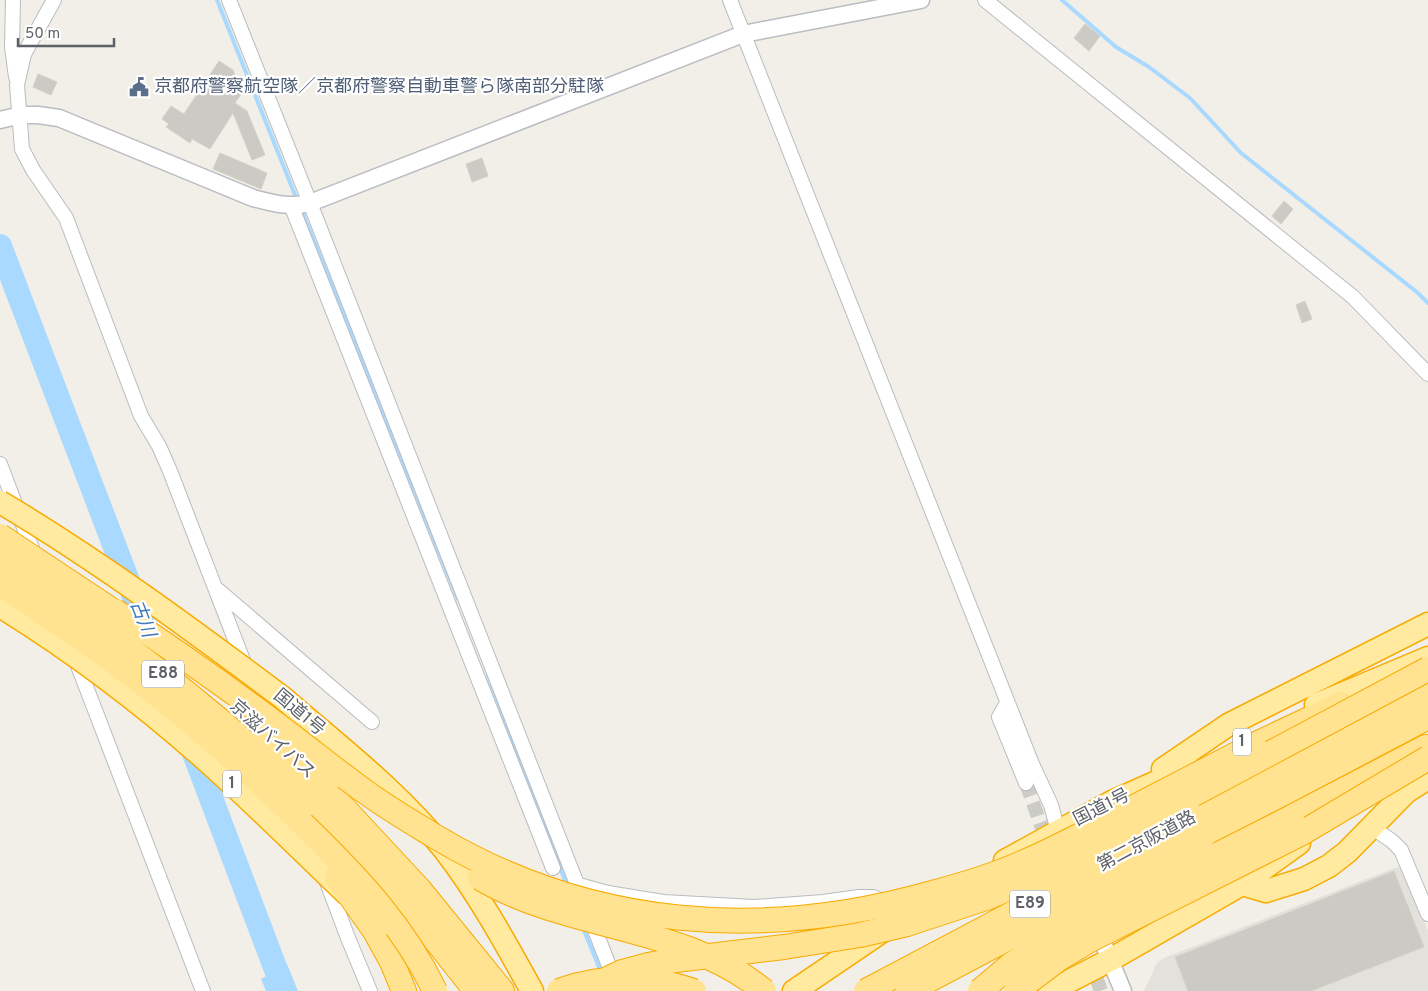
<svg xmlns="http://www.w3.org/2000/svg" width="1428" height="991" viewBox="0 0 1428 991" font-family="Overpass,'Noto Sans JP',sans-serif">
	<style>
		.industrial { fill: #e2e1db }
		.water { fill: #a9d9ff }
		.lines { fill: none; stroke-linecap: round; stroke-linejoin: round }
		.stream { stroke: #a9d9ff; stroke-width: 4 }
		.river { stroke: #a9d9ff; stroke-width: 24 }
		.building { fill: #cccac4; stroke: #d6d1c4 }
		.minor-tunnel { stroke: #ccccc7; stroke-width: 14; stroke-dasharray: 14 7; stroke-linecap: butt }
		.minor-casing { stroke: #b9bcc1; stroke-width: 16 }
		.tertiary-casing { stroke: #b9bcc1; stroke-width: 19 }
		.trunk-casing { stroke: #f8aa00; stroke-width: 25 }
		.motorway-casing { stroke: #f8aa00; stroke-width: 26 }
		.minor { stroke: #fff; stroke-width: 14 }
		.tertiary { stroke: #fff; stroke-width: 16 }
		.trunk { stroke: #ffea9f; stroke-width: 22 }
		.motorway { stroke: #ffe390; stroke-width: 24 }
		.trunk-bridge-casing { stroke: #f8aa00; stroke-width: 25; stroke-linecap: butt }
		.motorway-bridge-casing { stroke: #f8aa00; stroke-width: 26; stroke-linecap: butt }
		.trunk-bridge { stroke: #ffea9f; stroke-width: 22 }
		.motorway-bridge { stroke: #ffe390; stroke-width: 24 }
		.labels { text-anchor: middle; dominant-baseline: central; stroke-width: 4.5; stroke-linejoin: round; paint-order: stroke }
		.shield { fill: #fff; stroke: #8e9195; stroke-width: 1 }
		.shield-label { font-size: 16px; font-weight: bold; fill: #5e6268 }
		.service-label { font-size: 18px; fill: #4e5e75; stroke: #fff; text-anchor: start }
		.street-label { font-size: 18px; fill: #5e6268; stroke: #fff }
		.water-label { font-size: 19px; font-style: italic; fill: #3e79b8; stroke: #fff }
	</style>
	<rect width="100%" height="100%" fill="#f1efe7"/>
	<path class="industrial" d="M1397,867L1406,871L1428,931V991H1144L1157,963L1164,958Z"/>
	<path class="water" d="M287,964L298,991H266L261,979Z"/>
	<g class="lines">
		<path class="stream" d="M217,0L297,200
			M1062,0L1116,47L1149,67L1190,98L1241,153L1418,293L1428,303
			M301,209L458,599
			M488,675L567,886
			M583,928L601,972"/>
		<path class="river" d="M0,246L152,644
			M189,740L284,991"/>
	</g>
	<path class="building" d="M1085,24L1100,36L1089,51L1074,38Z
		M219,61L233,70L242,93L235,103L247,111L265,155L252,160L233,113L210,149L192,139L190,143L166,127L169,124L162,119L171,106L184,114Z
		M38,74L57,82L51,95L33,87Z
		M220,153L267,173L261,189L213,169Z
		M482,158L488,176L472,182L466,164Z
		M1284,201L1293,209L1281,224L1272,216Z
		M1305,301L1312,319L1302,323L1296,305Z
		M1394,871L1424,947L1311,991H1188L1175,957Z"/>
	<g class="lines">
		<path class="minor-tunnel" d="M1026,783L1048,845
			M1082,938L1101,991"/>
		<defs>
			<path id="minor" d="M13,0L12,47L16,77
				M54,0L24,54L17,85L22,149L33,170L66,218L141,416L159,446L170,471L263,712
				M229,0L310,203L615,981
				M730,0L1032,764L1051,805L1058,831
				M985,0L1353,297L1428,374
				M291,205L553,868
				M0,464L36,559
				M218,590L372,722
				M75,658L203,991
				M1007,703L999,717L1026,783
				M1370,826L1392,841L1401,850L1428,914
				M325,877L348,938L370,991
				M579,885L608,893L663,902L754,907L823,902L859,897H873L882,901"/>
			<path id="tertiary" d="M0,120L21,115H38L59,118L253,198C272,203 290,208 310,203L743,34L921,0
				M1096,926L1123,991"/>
			<path id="trunk" d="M283,698C338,746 398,791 444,849C478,893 505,942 532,991
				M1316,705L1428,658
				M1163,769L1228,725L1428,624
				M1005,861L1112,802L1188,768
				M1242,884L1266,891L1304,879L1329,866L1347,852L1406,792L1428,778
				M794,991L884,930
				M1050,991L1110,960L1242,884L1299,843"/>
			<path id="motorway" d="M1254,745L1341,704
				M326,789L419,889L502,991
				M312,803L359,851L407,904L476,991
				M1195,817L1428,693
				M1292,817L1426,747
				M1204,835L1428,717
				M375,931L392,962L404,991"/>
		</defs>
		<use href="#minor" class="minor-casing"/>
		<use href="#tertiary" class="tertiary-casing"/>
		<use href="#trunk" class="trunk-casing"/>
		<use href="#motorway" class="motorway-casing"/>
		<use href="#minor" class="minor"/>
		<use href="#tertiary" class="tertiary"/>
		<use href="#trunk" class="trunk"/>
		<use href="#motorway" class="motorway"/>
		<defs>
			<path id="trunk-bridge" d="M0,502C99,561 191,629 283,698
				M0,606C73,651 143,704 207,761C255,804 301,850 348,895"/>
			<path id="motorway-bridge" d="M0,536L128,621
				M0,562C113,630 216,712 312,803
				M4,586C39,610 75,634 110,659C181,711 248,770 310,831C360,880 405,928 435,991
				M115,611C170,647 223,684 276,724C306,746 336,771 367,793C389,809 413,823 436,837C590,929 762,941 932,893C962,885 993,876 1022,863C1055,849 1087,832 1119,815C1164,792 1209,768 1254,745
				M266,733L326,789
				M337,877L375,931
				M480,878C569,931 683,924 764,991
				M559,991C601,975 651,976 694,991
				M582,991L622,972L648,965L676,960L784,947L860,935L907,924L989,897L1061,865L1428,669
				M866,991L1195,817
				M908,991L1204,835
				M980,991L1012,964L1063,933L1292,817
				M1016,991L1060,958L1088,941L1302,833L1428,758"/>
		</defs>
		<use href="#trunk-bridge" class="trunk-bridge-casing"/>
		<use href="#motorway-bridge" class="motorway-bridge-casing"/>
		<use href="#trunk-bridge" class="trunk-bridge"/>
		<use href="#motorway-bridge" class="motorway-bridge"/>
	</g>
	<defs>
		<symbol id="civic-bare" viewBox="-9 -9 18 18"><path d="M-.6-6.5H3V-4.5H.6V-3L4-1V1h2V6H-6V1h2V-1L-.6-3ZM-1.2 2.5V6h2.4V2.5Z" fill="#5c6f8a" stroke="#fff" stroke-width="2.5" paint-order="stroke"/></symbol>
	</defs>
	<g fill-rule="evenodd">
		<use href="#civic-bare" x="125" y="73" width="28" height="28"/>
	</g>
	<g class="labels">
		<g class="shield">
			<rect x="142" y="660.5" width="42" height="27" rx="4"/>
			<rect x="1233" y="728.5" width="18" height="27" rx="4"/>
			<rect x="223" y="770.5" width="18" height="27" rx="4"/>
			<rect x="1010" y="890.5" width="40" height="27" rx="4"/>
		</g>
		<g class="shield-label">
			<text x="163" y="674">E88</text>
			<text x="1242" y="742">1</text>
			<text x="232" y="784">1</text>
			<text x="1030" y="904">E89</text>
		</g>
		<g class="service-label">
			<text x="154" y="87">京都府警察航空隊／京都府警察自動車警ら隊南部分駐隊</text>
		</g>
		<g class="street-label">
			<text transform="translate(299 713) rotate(40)">国道1号</text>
			<text transform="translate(272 740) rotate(42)">京滋バイパス</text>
			<text transform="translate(1102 808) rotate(-27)">国道1号</text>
			<text transform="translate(1147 842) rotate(-28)">第二京阪道路</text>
		</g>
		<g class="water-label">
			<text transform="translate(142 619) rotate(69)">古川</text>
		</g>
	</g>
	<path d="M18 38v8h96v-8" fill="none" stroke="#5e6268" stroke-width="2.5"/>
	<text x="25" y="38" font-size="15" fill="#5e6268" stroke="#ffffff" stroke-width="4" paint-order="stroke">50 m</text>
</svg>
